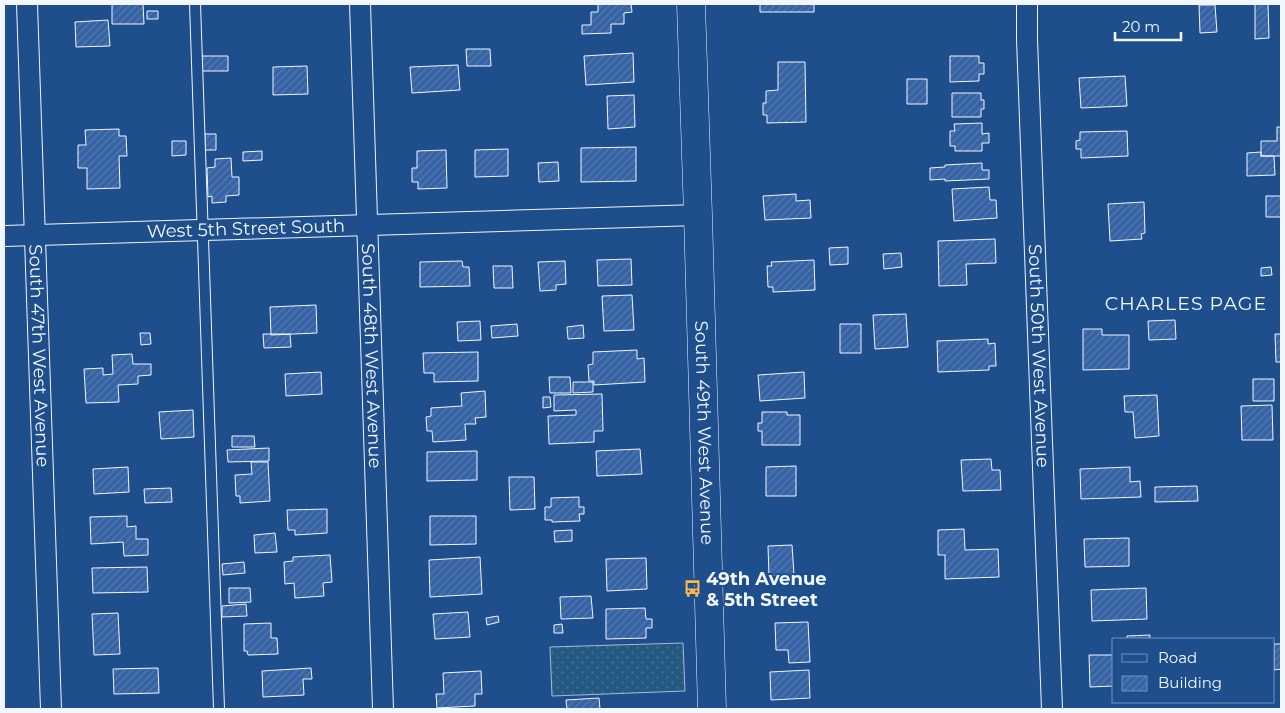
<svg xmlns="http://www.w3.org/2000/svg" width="1285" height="713" viewBox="0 0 1285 713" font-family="Montserrat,sans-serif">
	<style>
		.grass { fill: url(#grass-dots); stroke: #a8bbd7 }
		.building { fill: url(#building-hatch); stroke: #f2f6ff }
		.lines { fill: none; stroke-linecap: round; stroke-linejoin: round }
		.lane-casing { stroke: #f2f6ff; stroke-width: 12 }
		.street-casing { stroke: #f2f6ff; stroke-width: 22 }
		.secondary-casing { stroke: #f2f6ff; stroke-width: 29 }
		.lane { stroke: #1f4e8c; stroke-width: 10 }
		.street { stroke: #1f4e8c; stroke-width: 20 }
		.secondary { stroke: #1f4e8c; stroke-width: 28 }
		.labels { text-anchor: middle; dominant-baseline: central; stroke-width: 4; stroke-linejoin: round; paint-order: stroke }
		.street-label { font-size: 18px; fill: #f2f6ff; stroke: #1f4e8c }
		.poi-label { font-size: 18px; font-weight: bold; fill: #f2f6ff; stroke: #1f4e8c; text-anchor: start }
		.neighbourhood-label { font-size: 19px; letter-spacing: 1px; fill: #f2f6ff; stroke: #1f4e8c }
	</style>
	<defs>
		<pattern id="grass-dots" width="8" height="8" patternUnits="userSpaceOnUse" patternTransform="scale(1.25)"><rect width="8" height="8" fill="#245a82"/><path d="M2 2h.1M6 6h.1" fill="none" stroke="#447295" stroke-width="1.8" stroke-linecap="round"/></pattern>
		<pattern id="building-hatch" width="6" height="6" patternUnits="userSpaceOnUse" patternTransform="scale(1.25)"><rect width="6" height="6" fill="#3563a3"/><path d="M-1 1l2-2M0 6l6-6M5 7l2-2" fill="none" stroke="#537ab1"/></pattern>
	</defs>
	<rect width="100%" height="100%" fill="#1f4e8c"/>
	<path class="grass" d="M683,643L685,691L552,696L550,647Z"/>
	<path class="building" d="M112,4H143L144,24H112Z
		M598,4H631L632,12L624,13V24H611V33L582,34V25H591V12H598Z
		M760,4H814V12H760Z
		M1255,4H1268L1269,38L1255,39Z
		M1199,5H1215L1217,32L1200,33Z
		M147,11H158V19H147Z
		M108,20L110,46L76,47L75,22Z
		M466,49H490L491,66H467Z
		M633,53L634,82L586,85L584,56Z
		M201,56H228V71H201Z
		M950,56H979V63H984V74H979V81L950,82Z
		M778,62H805L806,122L767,123V115H763V103H766V91L778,90Z
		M458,65L460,90L412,93L410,67Z
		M307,66L308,94L273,95V67Z
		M1125,76L1127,106L1081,108L1079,78Z
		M907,79H927V104H907Z
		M952,93H981V100H984V109H981V117H952Z
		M634,95L635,127L608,129L607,96Z
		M982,123V134L989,133V143H982V151H955V146H950V131H955L954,124Z
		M1277,127H1281V156H1261V141H1277Z
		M119,129V136H126L127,156H119L120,188L87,189V168H78V145H86L85,130Z
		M1127,131L1128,156L1081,158V149H1076V141L1080,140V132Z
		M205,134H216V150H205Z
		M172,141H186V155L172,156Z
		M636,147V181L581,182V148Z
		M508,149V176L475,177V150Z
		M446,150L447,188L418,189V182H412V168H417V151Z
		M262,151V160L243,161V152Z
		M1261,152V156H1274L1275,175L1247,176V153Z
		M231,158L232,177H239V195L226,196V202L212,203V196L208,197L207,168L215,167V159Z
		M558,162L559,181L539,182L538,163Z
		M982,163V170H989V179L945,181V179L930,180V168L945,167V165Z
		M989,187L990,200H996L997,218L954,221L952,189Z
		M796,194V201L810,200L811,218L765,220L763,196Z
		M1266,196H1281V217H1266Z
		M1144,202L1145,233L1141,234L1142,239L1110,241L1108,204Z
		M995,239L996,263L966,264L967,285L939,286L938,241Z
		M848,247V264L830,265L829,248Z
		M901,253L902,267L884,269L883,254Z
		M631,259L632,285L598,286L597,260Z
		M814,260L815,290L773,292V287H768L767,266H772L771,262Z
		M462,261L463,267H469L470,286L420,287V262Z
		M565,261L566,284L556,285V290L540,291L538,262Z
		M493,266H512L513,288H494Z
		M1271,267L1272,275L1261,276V268Z
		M632,295L634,330L604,331L602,296Z
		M316,305L317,333L271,335L270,307Z
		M906,314L908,347L875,349L873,315Z
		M1175,320L1176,339L1149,340L1148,321Z
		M480,321L481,340L458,341L457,322Z
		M517,324L518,336L492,338L491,326Z
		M840,324H861V353H840Z
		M583,325L584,338L568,339L567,327Z
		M1083,329H1102V335H1129V369L1083,370Z
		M140,333H150L151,344L141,345Z
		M263,334H290L291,347L264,348Z
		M1275,334H1281V362H1276Z
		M988,339V344L995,343L996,366H989V370L938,372L937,341Z
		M637,350V359L644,358L645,382L594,385V381H589L588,365L593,364V352Z
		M478,352V381L434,382V373H424L423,353Z
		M132,354L133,364H151V375L138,376V384L118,385L119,402L86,403L84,369L103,368V375L113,374L112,355Z
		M321,372L322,394L286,396L285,374Z
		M804,372L805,398L760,401L758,375Z
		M549,377H570L571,393H550Z
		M1253,379H1274V401H1253Z
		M573,382H593V392L573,393Z
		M485,391L486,417L475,418L476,424H465L466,440L433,442L432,431H427L426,417L431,416V408L462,406L461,393Z
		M602,394L603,431H594V442L549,444L548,416L576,415V410L554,411V395Z
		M1157,395L1159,436L1135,438L1133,412H1125L1124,396Z
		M543,397H550L551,407L543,408Z
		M1272,405L1273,440H1242L1241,406Z
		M193,410L194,437L161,439L159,412Z
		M762,412H787V415H800V445H762V431H758V423H762Z
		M232,436H254L255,447H232Z
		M269,448V461L228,462L227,450Z
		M640,449L642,474L597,476L596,451Z
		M477,451V480L427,481V452Z
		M991,459L992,470H1000L1001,490L963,491L961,460Z
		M251,462H268L270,501L240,503V496H236L235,475L252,474Z
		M796,466V496H766V467Z
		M128,467L129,492L94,494L93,469Z
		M1130,467V482L1140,481L1141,497L1081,499L1080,469Z
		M509,477H534L535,509L510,510Z
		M1197,486L1198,501L1155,502V487Z
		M171,488L172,502L145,503L144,489Z
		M579,497V507H584V514H579L580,521L552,522V520H545V507H551V498Z
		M327,509V533L295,535V530H288L287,510Z
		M127,516V527L136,526V539H148V555L124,556L123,542L91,544L90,517Z
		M430,516H476V544L430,545Z
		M964,529L965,550L998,549L999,577L945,579V555H938V530Z
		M572,530V541L555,542L554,531Z
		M275,533L277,552L255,553L254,535Z
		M1129,538V566L1085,567L1084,539Z
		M792,545L794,575L769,576L768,546Z
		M330,555L332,582L323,583L324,596L295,598L294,583L285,584L284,562L293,561V557Z
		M480,557L482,594L430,597L429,560Z
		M646,558L647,589L607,591L606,559Z
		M244,562L245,573L223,575L222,564Z
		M147,567L148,592L93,593L92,568Z
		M229,588H250L251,602L229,603Z
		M1146,588L1147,619L1092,621L1091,590Z
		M591,596L593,618L561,619L560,597Z
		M246,604L247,616L222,617V606Z
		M645,608L646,619H652V628H646V638L606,639V609Z
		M468,612L470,637L435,639L433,614Z
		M118,613L120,654L94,655L92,614Z
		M498,616L499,622L487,625L486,618Z
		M808,622L810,662L789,663L788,650H776L775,623Z
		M271,623V638H277L278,654L248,655L247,651H244V624Z
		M562,624L563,633H554V625Z
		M1150,635V639H1127V636Z
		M1274,644H1281V669L1274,670Z
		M1089,655H1114V686L1090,687Z
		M158,668L159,693L114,694L113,669Z
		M311,668L312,679H303L304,695L263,697L262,671Z
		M809,670L810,698L771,700L770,672Z
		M481,671L482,694H475V706L437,708L436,694H444L443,673Z
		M599,698L600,709H567L566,700Z"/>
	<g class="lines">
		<defs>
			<path id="lane" d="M195,4L219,709"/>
			<g id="street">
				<path id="s1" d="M27,4L51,709"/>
				<path id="s2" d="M360,4L383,709"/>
				<path id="s3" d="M1027,4V39L1052,709"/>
				<path id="s4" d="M4,236L698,215"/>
			</g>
			<g id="secondary">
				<path id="s5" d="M691,4L698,215L712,709"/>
			</g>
		</defs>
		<use href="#lane" class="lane-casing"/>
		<use href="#street" class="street-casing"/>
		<use href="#secondary" class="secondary-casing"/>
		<use href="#lane" class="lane"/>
		<use href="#street" class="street"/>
		<use href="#secondary" class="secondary"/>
	</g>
	<defs>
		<symbol id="bus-bare" viewBox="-9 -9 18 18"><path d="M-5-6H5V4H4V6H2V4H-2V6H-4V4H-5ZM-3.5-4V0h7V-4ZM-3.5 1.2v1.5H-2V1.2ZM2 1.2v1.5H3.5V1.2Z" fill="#ffb74d" stroke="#1f4e8c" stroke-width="2.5" paint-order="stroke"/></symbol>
	</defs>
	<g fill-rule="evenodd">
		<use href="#bus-bare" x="680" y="576" width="25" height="25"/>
	</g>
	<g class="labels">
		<g class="street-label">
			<text stroke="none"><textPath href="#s4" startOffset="242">West 5th Street South</textPath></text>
			<text stroke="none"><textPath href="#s1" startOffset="352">South 47th West Avenue</textPath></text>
			<text stroke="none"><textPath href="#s2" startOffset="352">South 48th West Avenue</textPath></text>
			<text stroke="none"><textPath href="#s3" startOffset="352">South 50th West Avenue</textPath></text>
			<text stroke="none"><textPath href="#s5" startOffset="429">South 49th West Avenue</textPath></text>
		</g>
		<g class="poi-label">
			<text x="706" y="579">49th Avenue<tspan x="706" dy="21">&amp; 5th Street</tspan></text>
		</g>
		<g class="neighbourhood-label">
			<text x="1186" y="303">CHARLES PAGE</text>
		</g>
	</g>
	<rect width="1285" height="713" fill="none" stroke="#f2f6ff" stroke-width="10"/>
	<rect x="1112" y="638" width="162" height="65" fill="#1f4e8c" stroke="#7391ba"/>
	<rect x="1122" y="654" width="25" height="8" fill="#1f4e8c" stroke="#7391ba"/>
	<text x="1158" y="663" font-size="15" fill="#f2f6ff">Road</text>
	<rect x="1122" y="676" width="25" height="15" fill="url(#building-hatch)" stroke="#7391ba"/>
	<text x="1158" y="688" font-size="15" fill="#f2f6ff">Building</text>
	<path d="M1115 32v8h66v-8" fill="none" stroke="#f2f6ff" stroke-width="2.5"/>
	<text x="1122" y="32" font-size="15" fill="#f2f6ff" stroke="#1f4e8c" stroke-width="4" paint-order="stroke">20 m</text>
</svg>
